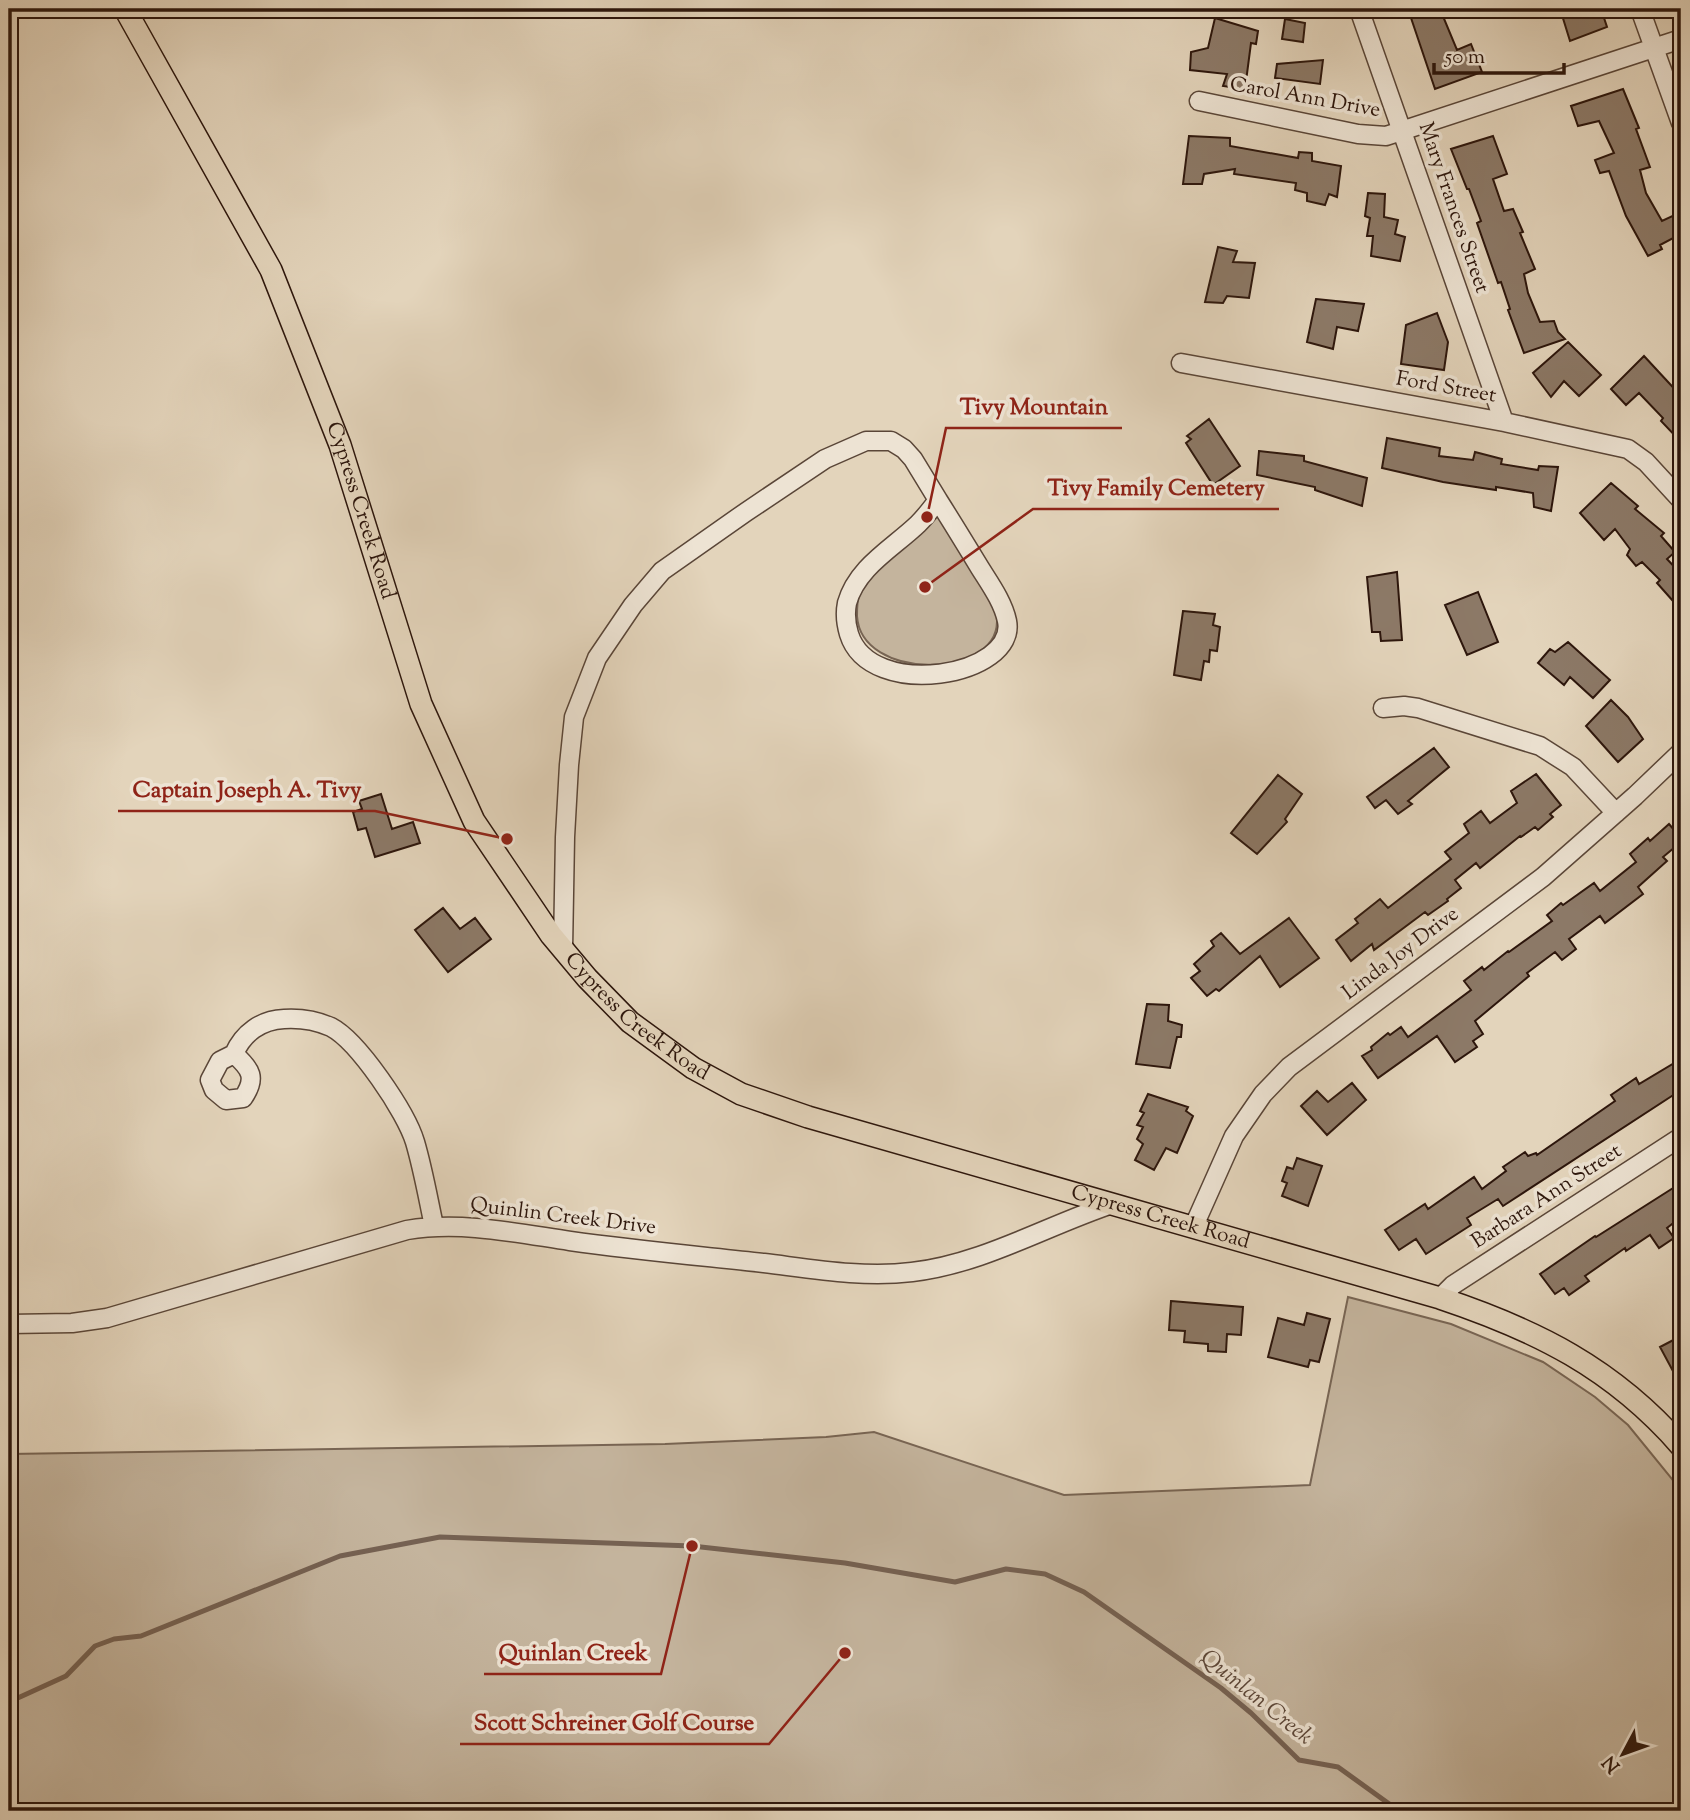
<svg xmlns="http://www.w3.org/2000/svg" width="1690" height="1820" viewBox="0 0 1690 1820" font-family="'Sorts Mill Goudy',serif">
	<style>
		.green { fill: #c4b49d; stroke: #786554; stroke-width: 2 }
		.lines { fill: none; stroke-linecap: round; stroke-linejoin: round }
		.stream { stroke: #756152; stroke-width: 5 }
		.building { fill: #8c7967; stroke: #2d160c; stroke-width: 2 }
		.minor-casing { stroke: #5a4638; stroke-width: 21 }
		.major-casing { stroke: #2d160c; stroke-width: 24 }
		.minor { stroke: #ede3d3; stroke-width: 18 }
		.major { stroke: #e3d4bb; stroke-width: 21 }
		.labels { text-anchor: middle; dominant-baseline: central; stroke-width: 7; stroke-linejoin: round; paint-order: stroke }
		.street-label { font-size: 21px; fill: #2d160c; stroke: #ede3d3 }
		.water-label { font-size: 23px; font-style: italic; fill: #5d483a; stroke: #ede3d3 }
		.leader { fill: none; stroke: #8f2418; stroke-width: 2.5 }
		.callout-dot { fill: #8f2418; stroke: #ede3d3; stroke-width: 2.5 }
		.callout-label { font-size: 23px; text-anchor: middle; font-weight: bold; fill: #8f2418; stroke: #ede3d3; stroke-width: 7; stroke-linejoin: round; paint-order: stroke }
	</style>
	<rect width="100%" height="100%" fill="#e3d4bb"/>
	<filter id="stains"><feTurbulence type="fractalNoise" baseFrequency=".00286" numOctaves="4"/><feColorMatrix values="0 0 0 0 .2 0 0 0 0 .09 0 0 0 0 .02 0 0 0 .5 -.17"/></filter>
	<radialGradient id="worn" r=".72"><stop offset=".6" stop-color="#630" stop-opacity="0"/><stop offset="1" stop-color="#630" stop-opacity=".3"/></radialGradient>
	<path class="green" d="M938,510C955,536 998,592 997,622C996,679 861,681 857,616C857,610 857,601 859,595C869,566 915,531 938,510Z
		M1348,1297L1451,1324L1543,1362L1595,1397L1628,1425L1681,1490V1811H9V1454L665,1444L826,1437L874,1432L1064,1495L1310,1485Z"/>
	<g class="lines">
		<path class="stream" d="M9,1702L66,1676L95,1646L114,1639L141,1636L340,1556L440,1537L692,1546L845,1563L955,1582L1006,1569L1045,1574L1084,1592L1221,1688L1251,1713L1299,1760L1338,1767L1399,1811"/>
	</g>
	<path class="building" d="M1408,9H1440L1457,50L1471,44L1482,72L1435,89Z
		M1577,9H1601L1607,27L1570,41L1562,15Z
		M1215,18L1258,31L1256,44L1251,43L1245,89L1223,86L1227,74L1190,70L1191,52L1208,48Z
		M1285,19L1305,23L1303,42L1282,39Z
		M1323,60L1320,84L1275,78L1277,64Z
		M1623,89L1639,128L1636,129L1650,167L1640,170L1646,193L1662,221L1681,212V234L1660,245L1662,249L1648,256L1626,216L1609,171L1600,173L1595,160L1614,153L1599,121L1578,126L1571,106Z
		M1189,136L1230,138V146L1298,158L1299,152L1312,153V161L1341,166L1337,197L1329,194L1325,205L1307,201V193L1295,190L1296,183L1234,174L1235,169L1204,174L1202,184H1183Z
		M1493,136L1507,174L1493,179L1504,211L1513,209L1523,232L1520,233L1535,269L1524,274L1528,293L1540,322L1554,321L1558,332L1565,339L1524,353L1508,310L1510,309L1501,282L1498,283L1477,223L1481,221L1469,189H1467L1451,149Z
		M1368,193L1385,194L1384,217L1398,220L1395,234L1405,237L1400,261L1371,256L1373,236H1367L1370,218L1365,216Z
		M1218,247L1237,251L1233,262L1255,263L1249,298L1227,296L1223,303L1205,302Z
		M1316,299L1364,304L1358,331L1337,327L1333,349L1307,342Z
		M1437,313L1448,342L1444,370L1401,364L1406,325Z
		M1568,342L1601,375L1579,396L1564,381L1551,397L1533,373Z
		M1644,356L1681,396V442L1661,421L1663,418L1639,393L1626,405L1611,389Z
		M1209,419L1240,466L1213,485L1186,443L1191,439L1187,436Z
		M1387,438L1440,448L1439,456L1473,460L1475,452L1502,459L1501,464L1538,470L1539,466L1558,467L1551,511L1534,507L1533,493L1496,487V490L1443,482L1382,468Z
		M1259,451L1304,456V461L1367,478L1362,506L1315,490V487L1257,475Z
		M1611,483L1638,506L1635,509L1664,533L1661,536L1675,552L1667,559L1681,574V610L1657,583L1660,580L1642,562L1636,566L1627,555L1630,549L1615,529L1604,540L1580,513Z
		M1397,572L1402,640L1381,641L1380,632H1372L1367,577Z
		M1478,592L1498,642L1467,655L1445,605Z
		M1183,611L1215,614L1213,625L1220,627L1217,651L1210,650L1209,662L1204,661L1201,680L1174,675Z
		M1568,642L1610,680L1593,698L1570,677L1564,685L1538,663L1550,649L1555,652Z
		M1611,700L1628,717L1643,739L1618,762L1586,726Z
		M1434,748L1449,767L1408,801L1412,804L1398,814L1386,800L1375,808L1367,797Z
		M1536,774L1561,805L1550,814L1553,817L1538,830L1535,827L1521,837L1520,836L1480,868L1476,863L1455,880L1461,888L1447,899L1448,901L1428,915L1425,912L1374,950L1372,944L1351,961L1336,940L1358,923L1355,919L1380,899L1388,908L1451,859L1445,852L1469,833L1464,824L1481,811L1490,823L1517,803L1511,791Z
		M1278,775L1302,794L1285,819L1287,822L1257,854L1231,833Z
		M381,794L392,829L413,822L420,843L375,857L366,828L358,830L353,812L362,809L359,801Z
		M1669,824L1681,838V842L1663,857L1667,861L1638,887L1643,894L1605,923L1600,916L1569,939L1576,949L1562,960L1555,952L1527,973L1529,976L1475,1021L1483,1034L1473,1041L1477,1047L1455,1062L1437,1036L1378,1078L1362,1056L1372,1050L1371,1047L1388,1033L1390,1035L1401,1027L1408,1037L1471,990L1464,981L1482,967L1484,970L1508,951L1509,952L1552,921L1547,915L1561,903L1563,905L1594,883L1600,891L1636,862L1630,854L1648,838L1650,841Z
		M443,908L460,929L475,918L491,939L448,972L415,930Z
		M1289,918L1319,958L1280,987L1260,956L1219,991L1216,989L1207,996L1191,978L1200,971L1194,964L1214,946L1211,941L1221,933L1240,954Z
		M1147,1004L1169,1005L1168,1021L1182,1025L1181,1037H1177L1170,1068L1136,1064Z
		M1681,1059V1090L1503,1206L1498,1199L1467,1218L1471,1225L1426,1254L1416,1239L1399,1250L1385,1230L1425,1204L1428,1209L1474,1177L1482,1189L1506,1171L1503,1167L1525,1152L1528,1156L1536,1153L1537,1155L1615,1101L1611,1095L1636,1078L1639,1084Z
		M1352,1083L1366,1100L1327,1135L1301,1106L1317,1091L1328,1102Z
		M1148,1094L1188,1107L1186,1111L1193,1116L1177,1153L1166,1148L1154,1170L1135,1160L1143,1144L1137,1139L1143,1127L1137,1125L1144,1113L1140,1111Z
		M1297,1158L1322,1166L1308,1206L1282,1196L1287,1183L1282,1181L1287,1167L1293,1169Z
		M1681,1183V1217L1667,1228L1674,1238L1659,1248L1650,1235L1626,1251L1625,1248L1585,1276L1589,1281L1569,1295L1564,1288L1555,1294L1540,1274L1595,1236L1596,1237Z
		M1171,1301L1243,1307L1241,1335L1227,1334L1226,1352L1208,1351V1344L1184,1342L1185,1331L1169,1330Z
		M1307,1313L1330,1319L1319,1362L1310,1360L1308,1367L1268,1357L1278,1318L1304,1325Z
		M1681,1336V1386L1660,1347Z"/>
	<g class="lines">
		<defs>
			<path id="minor" d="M1359,9L1504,422
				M1640,9L1681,123
				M1199,101L1358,134L1386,136L1681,39
				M1181,363L1504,422L1628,449L1646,462L1681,500
				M938,500C952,522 966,545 980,568C990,584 1003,602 1007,621C1018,676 870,702 849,634C846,624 845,613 847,603C857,567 893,548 918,524C925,517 932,508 938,500Z
				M1383,708L1404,706L1418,708L1540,746L1573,767L1616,813
				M563,949L565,837L569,765L574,717L597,658L633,605L662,571L746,512L825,459L866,441H891L904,449L913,459L938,500
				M234,1054C243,1033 261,1020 284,1019C300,1018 315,1020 331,1027C358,1041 406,1112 415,1142C423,1169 428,1198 434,1226
				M234,1054C251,1069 257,1078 243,1098L226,1100L214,1090L210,1080L220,1061Z
				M1193,1228L1234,1136L1263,1094L1289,1067L1543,877L1635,796L1681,752
				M1440,1298L1453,1285L1681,1137
				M9,1324L72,1323L107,1318L407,1230C462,1221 516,1233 570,1241C634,1250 700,1256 764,1263C813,1269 863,1278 912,1272C982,1264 1046,1226 1112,1204"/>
			<g id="major">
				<path id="s1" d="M125,9L271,270L340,445L421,704L474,821L551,935L587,978L630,1022L693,1068L741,1094L808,1117L1440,1298C1536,1330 1613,1368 1681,1446"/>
			</g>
		</defs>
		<use href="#minor" class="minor-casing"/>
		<use href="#major" class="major-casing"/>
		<use href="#minor" class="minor"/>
		<use href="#major" class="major"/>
	</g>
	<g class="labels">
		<g class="street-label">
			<text transform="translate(1305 98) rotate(10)">Carol Ann Drive</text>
			<text transform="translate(1453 208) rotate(71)">Mary Frances Street</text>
			<text transform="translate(1446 388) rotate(10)">Ford Street</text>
			<text stroke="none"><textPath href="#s1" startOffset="556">Cypress Creek Road</textPath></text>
			<text transform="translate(1401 954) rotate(-37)">Linda Joy Drive</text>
			<text stroke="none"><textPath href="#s1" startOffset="1144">Cypress Creek Road</textPath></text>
			<text transform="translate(1547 1197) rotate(-33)">Barbara Ann Street</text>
			<text transform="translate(563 1217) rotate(7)">Quinlin Creek Drive</text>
			<text stroke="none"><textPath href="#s1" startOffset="1712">Cypress Creek Road</textPath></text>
		</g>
		<g class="water-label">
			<text transform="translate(1256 1698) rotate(39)">Quinlan Creek</text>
		</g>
	</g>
	<path class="leader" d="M927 517L946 428H1122M925 587L1033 509H1279M507 839L375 811H118M692 1546L661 1674H484M845 1653L769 1744H460"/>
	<g class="callout-dot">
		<circle cx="927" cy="517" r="7"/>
		<circle cx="925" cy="587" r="7"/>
		<circle cx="507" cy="839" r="7"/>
		<circle cx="692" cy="1546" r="7"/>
		<circle cx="845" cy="1653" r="7"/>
	</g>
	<g class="callout-label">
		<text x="1034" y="414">Tivy Mountain</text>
		<text x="1156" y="495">Tivy Family Cemetery</text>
		<text x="247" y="797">Captain Joseph A. Tivy</text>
		<text x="573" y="1660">Quinlan Creek</text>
		<text x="614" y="1730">Scott Schreiner Golf Course</text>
	</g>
	<rect width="1690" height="1820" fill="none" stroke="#e3d4bb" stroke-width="35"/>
	<rect x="10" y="10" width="1669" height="1799" fill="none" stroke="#2d160c" stroke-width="3.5"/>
	<rect x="18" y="18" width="1655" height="1785" fill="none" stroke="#2d160c" stroke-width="2"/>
	<g transform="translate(1623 1754) rotate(229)" stroke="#ede3d3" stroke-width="5" paint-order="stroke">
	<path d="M0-5L12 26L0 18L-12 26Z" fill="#2d160c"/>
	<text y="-10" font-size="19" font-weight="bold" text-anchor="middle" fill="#2d160c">N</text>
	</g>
	<path d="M1434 63v10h130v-10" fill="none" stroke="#2d160c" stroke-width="3.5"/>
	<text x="1445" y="63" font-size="21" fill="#2d160c" stroke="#ede3d3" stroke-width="5" paint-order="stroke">50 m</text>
	<rect width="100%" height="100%" filter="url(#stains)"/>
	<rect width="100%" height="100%" fill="url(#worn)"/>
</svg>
